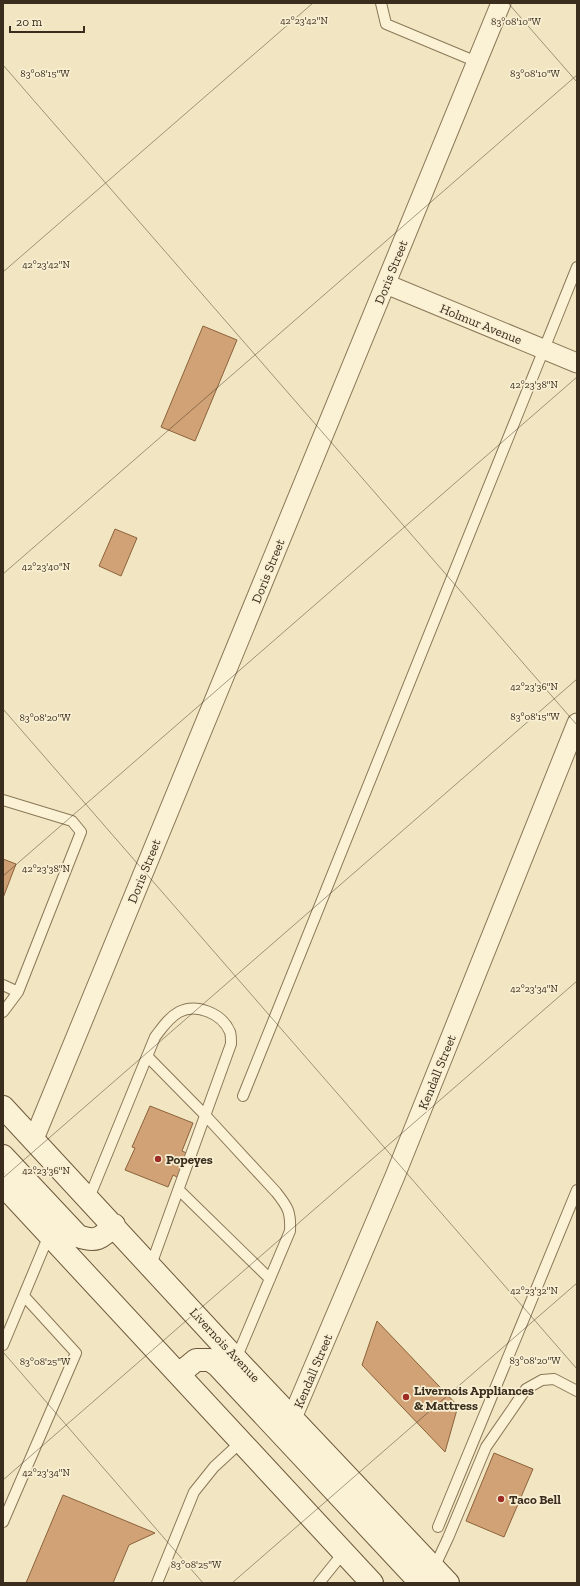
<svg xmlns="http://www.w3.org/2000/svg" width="580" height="1586" viewBox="0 0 580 1586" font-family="'Zilla Slab',serif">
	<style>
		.building { fill: #d1a275; stroke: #8c623c }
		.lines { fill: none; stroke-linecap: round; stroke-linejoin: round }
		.service-casing { stroke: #8b7758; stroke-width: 12 }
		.minor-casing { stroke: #8b7758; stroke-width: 21 }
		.secondary-casing { stroke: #6d583b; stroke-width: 24 }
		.service { stroke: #fbf2d5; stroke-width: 10 }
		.minor { stroke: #fbf2d5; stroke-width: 19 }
		.secondary { stroke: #fbf2d5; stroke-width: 22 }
		.ticks { fill: none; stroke: #3a2d1d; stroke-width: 1; stroke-opacity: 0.45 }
		.poi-dot { fill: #9e2c24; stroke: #f8efd2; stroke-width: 1.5 }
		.labels { text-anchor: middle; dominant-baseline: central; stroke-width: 3.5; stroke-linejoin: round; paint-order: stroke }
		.street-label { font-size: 13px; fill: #3a2d1d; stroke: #f8efd2 }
		.poi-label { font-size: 13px; font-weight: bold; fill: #3a2d1d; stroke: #f8efd2; text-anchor: start }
		.ticks-label { font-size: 10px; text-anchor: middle; fill: #3a2d1d; stroke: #f8efd2; stroke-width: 3.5; stroke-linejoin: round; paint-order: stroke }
	</style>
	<rect width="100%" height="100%" fill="#f1e6c1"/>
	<path class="building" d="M203,326L237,340L195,441L161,427Z
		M115,529L137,538L121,576L99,566Z
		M3,859L16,864L3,898Z
		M150,1106L193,1123L182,1151L189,1154L179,1178L173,1175L168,1187L125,1170L135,1148L132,1147Z
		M377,1321L458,1406L445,1452L362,1365Z
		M494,1453L533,1469L504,1537L466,1521Z
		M63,1495L155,1533L129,1545L113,1583H26Z"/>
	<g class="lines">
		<defs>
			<path id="service" d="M381,3L386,24L477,62
				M3,800L72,821L81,832L18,992L3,1012
				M3,985L18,992
				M147,1056L205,1115L276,1192C288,1207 291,1212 290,1231L236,1359
				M243,1096L577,267
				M179,1190L270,1279
				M89,1198L155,1037C162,1028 168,1018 179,1012C196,1003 222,1013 230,1032C231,1035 231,1041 231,1044L151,1265
				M3,1345L49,1235
				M3,1522L76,1353L24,1296
				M438,1527L577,1190
				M434,1568L448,1538L486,1447L526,1389L542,1380L554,1379L577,1391
				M157,1583L194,1492L214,1467L241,1442
				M319,1583L344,1552"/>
			<path id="minor" d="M386,284L577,363
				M34,1139L501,3
				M292,1418L395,1176L577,723"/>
			<path id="secondary" d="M3,1107L236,1359L448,1583
				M3,1156L78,1236C97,1243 101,1238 114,1225
				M3,1185L372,1583
				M179,1374L196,1360H210L218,1366L417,1579L423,1583"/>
		</defs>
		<use href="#service" class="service-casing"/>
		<use href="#minor" class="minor-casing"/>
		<use href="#secondary" class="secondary-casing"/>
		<use href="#service" class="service"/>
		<use href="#minor" class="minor"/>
		<use href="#secondary" class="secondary"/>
	</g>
	<path class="ticks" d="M508,3L577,82M3,65L577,725M3,272L313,3M3,574L577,75M3,709L577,1369M3,876L577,377M3,1178L577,679M3,1352L203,1583M3,1480L577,981M232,1583L577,1283"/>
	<g class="poi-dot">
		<circle cx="158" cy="1159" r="4"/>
		<circle cx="406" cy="1397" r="4"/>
		<circle cx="501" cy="1499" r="4"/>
	</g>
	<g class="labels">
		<g class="street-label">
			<text transform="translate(391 272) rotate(-68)">Doris Street</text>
			<text transform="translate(481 324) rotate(22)">Holmur Avenue</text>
			<text transform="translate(268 571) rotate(-68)">Doris Street</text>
			<text transform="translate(144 871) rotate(-68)">Doris Street</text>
			<text transform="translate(437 1072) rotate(-68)">Kendall Street</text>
			<text transform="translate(225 1345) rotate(47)">Livernois Avenue</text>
			<text transform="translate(313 1371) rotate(-67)">Kendall Street</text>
		</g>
		<g class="poi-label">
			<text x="166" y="1159">Popeyes</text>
			<text x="414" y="1390">Livernois Appliances<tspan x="414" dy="15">&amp; Mattress</tspan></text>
			<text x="509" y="1499">Taco Bell</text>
		</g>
	</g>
	<g class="ticks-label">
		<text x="304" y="24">42°23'42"N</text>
		<text x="516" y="25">83°08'10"W</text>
		<text x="535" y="77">83°08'10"W</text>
		<text x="45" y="77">83°08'15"W</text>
		<text x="46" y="268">42°23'42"N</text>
		<text x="534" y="388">42°23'38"N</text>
		<text x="46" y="570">42°23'40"N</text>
		<text x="534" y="690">42°23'36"N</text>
		<text x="535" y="720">83°08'15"W</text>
		<text x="45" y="721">83°08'20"W</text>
		<text x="46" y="872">42°23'38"N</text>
		<text x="534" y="992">42°23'34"N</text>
		<text x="46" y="1174">42°23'36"N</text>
		<text x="534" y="1294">42°23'32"N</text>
		<text x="535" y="1364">83°08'20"W</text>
		<text x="45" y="1365">83°08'25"W</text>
		<text x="46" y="1476">42°23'34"N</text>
		<text x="196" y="1568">83°08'25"W</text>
	</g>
	<rect width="580" height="1586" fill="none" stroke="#3a2d1d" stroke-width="8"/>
	<path d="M10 26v6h74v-6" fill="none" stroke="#3a2d1d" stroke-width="2"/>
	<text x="16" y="26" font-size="12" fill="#3a2d1d" stroke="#f8efd2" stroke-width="3" paint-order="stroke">20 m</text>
</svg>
